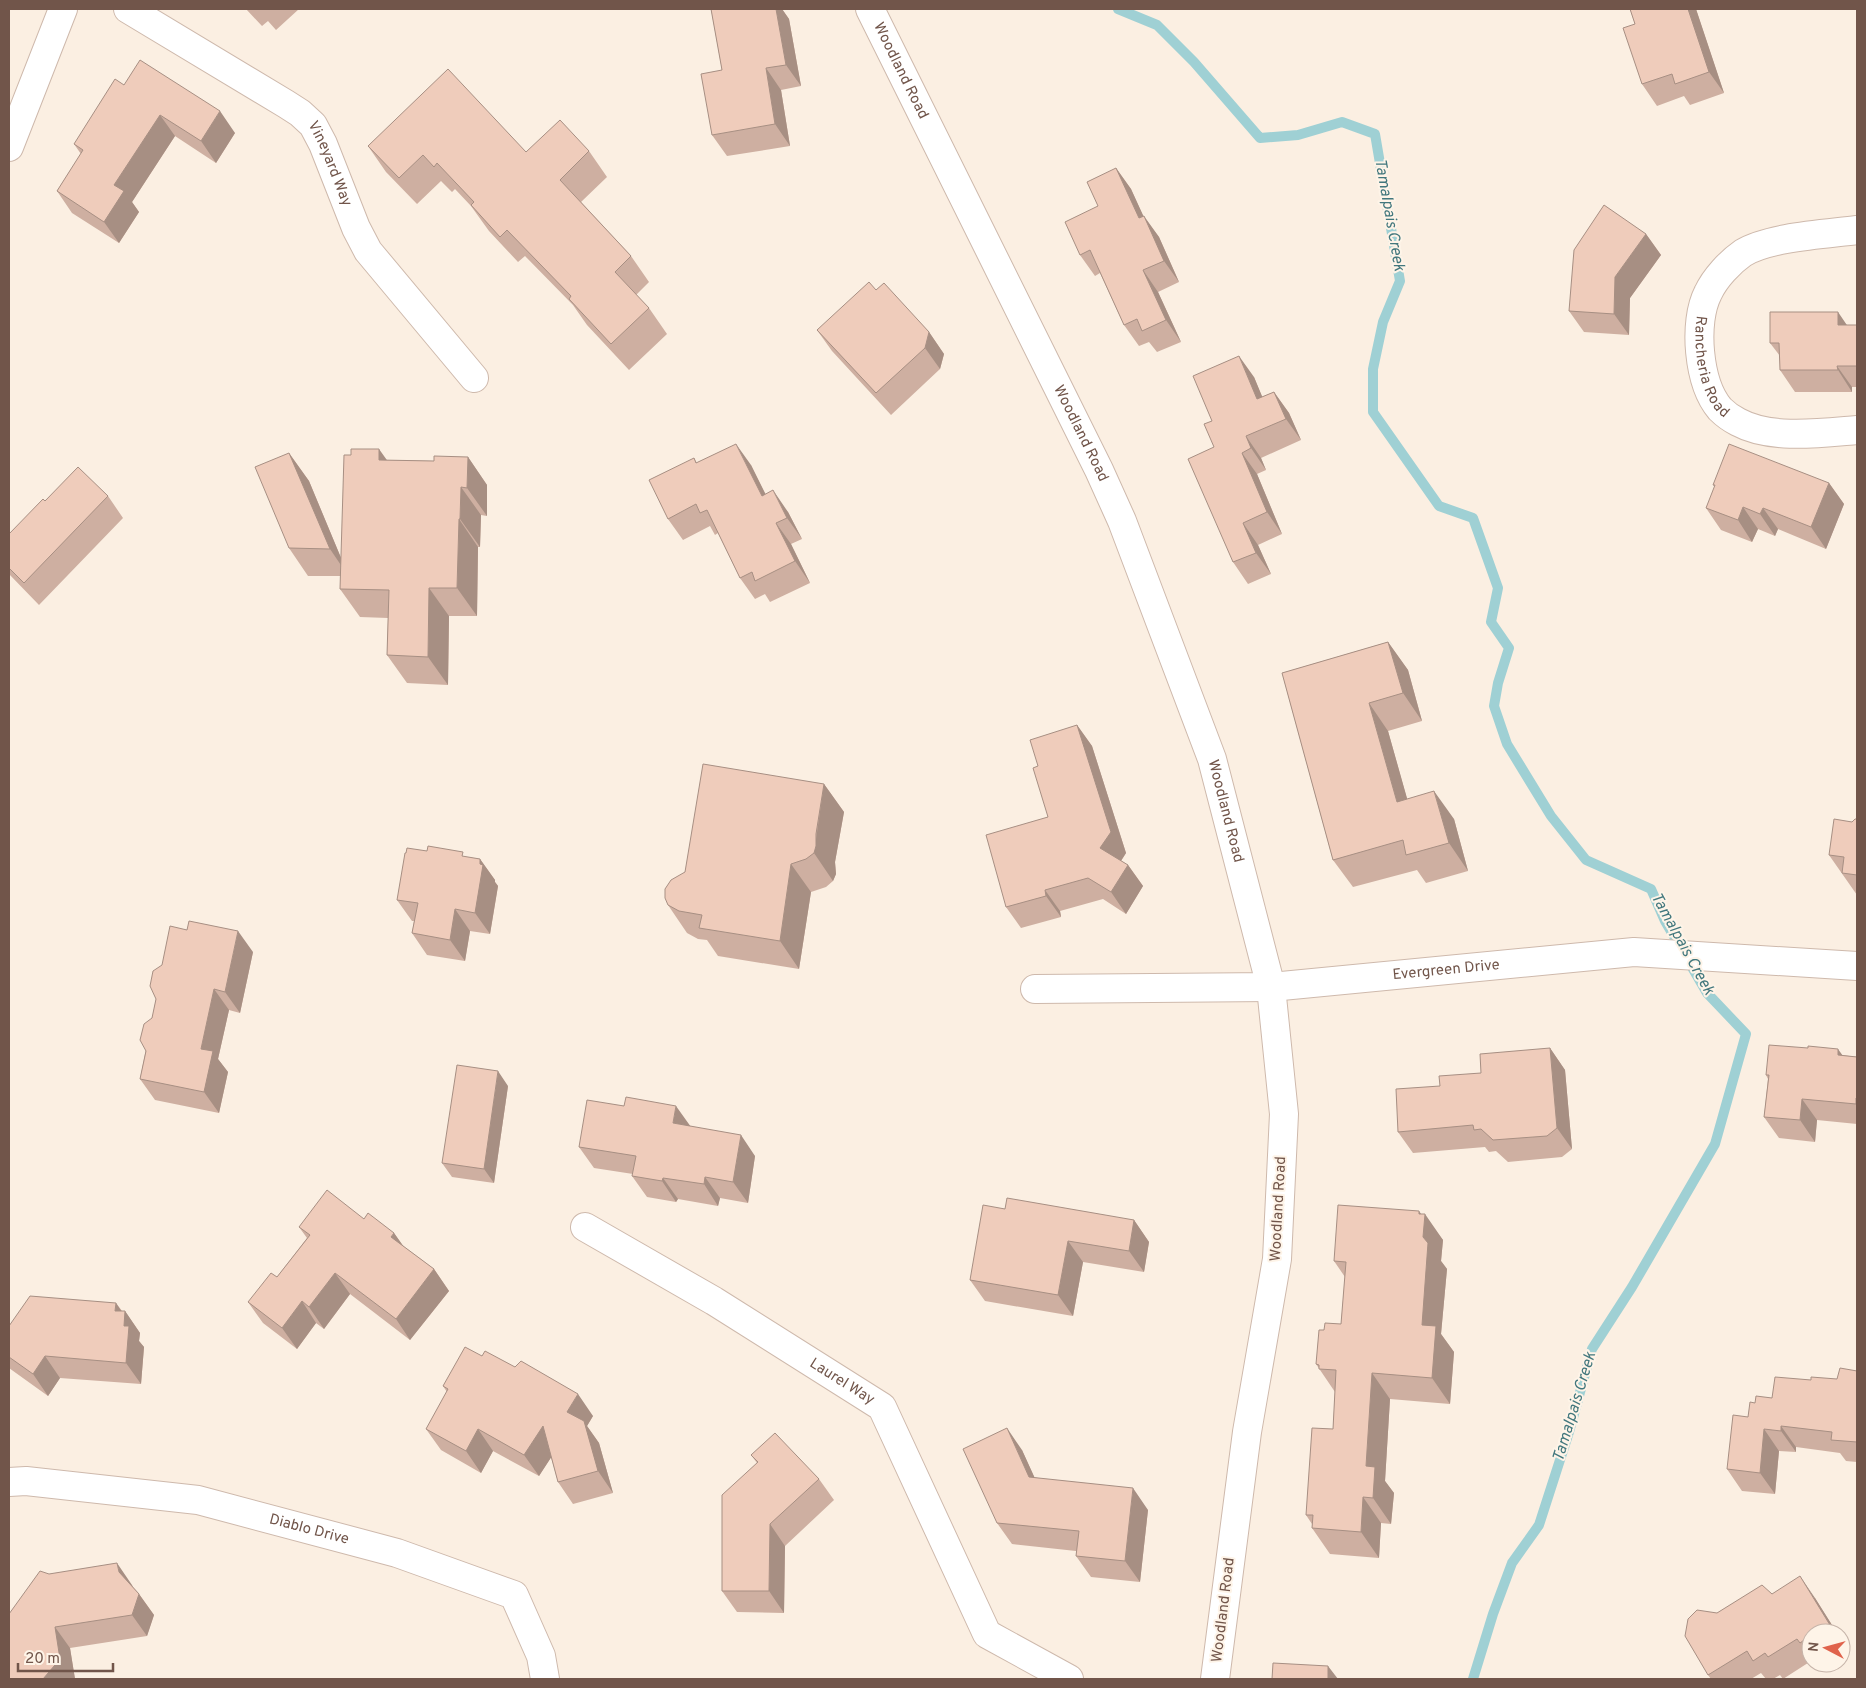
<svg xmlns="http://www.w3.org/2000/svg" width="1866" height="1688" viewBox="0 0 1866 1688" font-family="Overpass,sans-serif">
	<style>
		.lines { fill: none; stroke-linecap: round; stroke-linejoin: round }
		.stream { stroke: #9fd0d4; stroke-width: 10 }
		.minor-casing { stroke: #ceb9ac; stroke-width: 30 }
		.minor { stroke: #fff; stroke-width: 28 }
		.wall { fill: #ceafa1 }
		.shaded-wall { fill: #a78f83 }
		.building { fill: #efccbb; stroke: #a78f83 }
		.labels { text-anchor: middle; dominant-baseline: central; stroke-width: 4; stroke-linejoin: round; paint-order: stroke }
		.street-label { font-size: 15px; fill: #71554a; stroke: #fef4e8 }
		.water-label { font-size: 16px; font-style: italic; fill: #42777d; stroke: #fef4e8 }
	</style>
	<rect width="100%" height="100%" fill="#fbefe2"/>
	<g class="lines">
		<path class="stream" d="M1118,9L1157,25L1194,62L1260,138L1298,135L1342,122L1375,134L1400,281L1383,322L1373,369V412L1439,506L1473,518L1498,588L1491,622L1509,648L1498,683L1494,706L1507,744L1551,816L1586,860L1651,889L1665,921L1707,993L1746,1034L1715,1144L1632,1287L1592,1349L1569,1432L1539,1525L1512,1563L1493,1614L1473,1679"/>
		<defs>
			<g id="minor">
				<path id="s1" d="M128,9L286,104L300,113L313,125L323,144L356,228L368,251L474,378"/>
				<path id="s2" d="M870,9L1099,470L1122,521L1212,759L1271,987L1284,1114L1277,1259L1247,1432L1215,1679"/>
				<path d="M9,147L63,9"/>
				<path id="s3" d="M1857,230C1826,234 1769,237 1743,253C1730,262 1715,278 1708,293C1693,322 1698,383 1720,409C1724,413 1732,419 1738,422C1771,440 1821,433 1857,430"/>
				<path id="s4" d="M1035,989L1271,987L1634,952L1857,966"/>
				<path id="s5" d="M585,1227L714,1301L882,1407L987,1634L1069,1679"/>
				<path id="s6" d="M9,1482L26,1481L198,1500L397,1553L514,1595L541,1656L545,1679"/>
			</g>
		</defs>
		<use href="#minor" class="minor-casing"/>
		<use href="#minor" class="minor"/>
	</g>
	<path class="wall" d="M246,9H299L276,30L268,21L262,26Z
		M711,9H782L789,19L801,86L781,90L790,146L727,156L712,135L722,70Z
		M1630,9H1696L1724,93L1690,105L1684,96L1657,106L1642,84L1635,24Z
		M124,85L235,133L216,163L175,136L132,202L139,212L119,243L72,213L57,191L81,154L74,144Z
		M368,146L526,152L589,151L607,177L581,202L631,256L649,282L636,295L649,308L667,334L629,370L587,325L573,305L525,256L518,262L489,231L471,206L455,189L452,192L441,181L417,204L386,172Z
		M1116,168L1131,189L1143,216L1159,237L1179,282L1158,292L1181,342L1157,352L1149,342L1139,346L1124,325L1100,273L1095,276L1080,255L1098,206Z
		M1646,234L1661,255L1630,298L1629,335L1584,332L1569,311Z
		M876,290L929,332L944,354L940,369L891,415L832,351L817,330Z
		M1846,325H1857V387H1852V392H1795L1780,370V356L1770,343Z
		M1254,377L1262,397L1274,392L1289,413L1301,440L1261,458L1266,470L1257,474L1282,534L1258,545L1271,574L1248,584L1233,562L1214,447L1212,421Z
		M289,453L309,481L341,558L387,460L434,461L468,457L487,485V516L481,515L480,547H478L477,616H449L448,685L407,683L387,655L388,618L360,617L340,589L341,576H308L289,548Z
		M694,458L697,463L751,465L765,494L788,512L802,539L791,544L810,583L770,602L765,594L755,599L740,578L718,533L715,535L710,526L683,540L668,519Z
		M1829,483L1844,504L1826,549L1778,529L1775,536L1758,529L1752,542L1721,530L1706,508L1715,487L1713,485Z
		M108,496L123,518L39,605L9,574V534L45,501Z
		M1388,642L1408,670L1422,721L1388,731L1407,799L1454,819L1468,871L1426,883L1417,870L1353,887L1333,860L1282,673Z
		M1077,725L1092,746L1126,853L1121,861L1128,865L1143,886L1126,914L1103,899L1060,911L1061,917L1021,928L1006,907L1048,817L1038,766Z
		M824,784L844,812L835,862L836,874L833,881L826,887L811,892L799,969L718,956L707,940L698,939L687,933L668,905L685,872Z
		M1857,819V895L1829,855L1852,822Z
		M466,857L480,859L495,880V882L498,886L490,934L470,931L465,961L427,955L412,933L414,921H412L397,900Z
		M253,952L240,1013L229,1010L218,1059L228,1072L219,1113L155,1100L140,1079L156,999Z
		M1550,1048L1565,1070L1572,1149L1562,1157L1508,1162L1496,1151L1489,1152L1485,1147L1413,1153L1398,1132L1440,1086L1481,1073Z
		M1842,1055L1857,1057V1124L1817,1120L1815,1142L1779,1138L1764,1117L1768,1079L1766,1075Z
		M508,1086L494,1183L452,1177L442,1163Z
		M690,1126L755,1156L748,1203L720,1198L718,1206L678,1199L676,1202L647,1197L632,1176L633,1174L594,1168L579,1147Z
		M1005,1209L1134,1220L1149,1242L1144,1272L1083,1262L1073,1316L985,1301L970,1280Z
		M1422,1214L1443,1240L1441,1261L1447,1269L1441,1334L1454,1352L1450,1404L1390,1399L1385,1481L1394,1493L1391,1524L1381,1523L1379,1558L1330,1554L1312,1528V1524L1306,1515L1333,1429L1335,1392L1316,1364L1324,1330L1341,1324L1345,1277L1334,1261Z
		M364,1219L394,1233L403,1246L434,1269L449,1291L410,1340L350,1294L324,1329L316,1323L297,1349L263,1323L248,1302L277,1277L307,1238L299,1227Z
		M116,1303L122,1311H125L140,1333L139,1341L144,1347L141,1384L60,1378L48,1396L9,1368V1326Z
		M482,1356L593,1416L587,1426L599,1443L613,1493L573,1504L558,1482L551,1457L539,1476L493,1451L481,1473L441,1450L426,1429L447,1392L443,1386Z
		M1857,1371V1462L1846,1461L1840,1453L1796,1447V1452L1779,1451L1775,1494L1742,1491L1727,1469L1748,1417L1755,1403L1772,1398L1811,1380L1837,1379Z
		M1022,1450L1034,1477L1148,1510L1140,1582L1091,1577L1076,1556V1551L1012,1544L997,1523Z
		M751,1455L819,1479L834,1500L785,1546L784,1613L737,1612L722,1591L757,1463Z
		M49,1574L132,1585L133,1587L139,1594L154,1615L147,1636L70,1648L75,1679H9Z
		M1772,1594L1815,1598L1837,1633H1811V1661L1783,1679L1780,1675L1773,1679H1766L1761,1673L1751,1679H1711L1708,1675L1717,1613Z
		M1841,1640L1848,1651L1841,1655Z"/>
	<path class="shaded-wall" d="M776,9H782L789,19L801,86L786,65Z
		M1688,9H1696L1724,93L1709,72Z
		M766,68L781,90L790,146L775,124Z
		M220,111L235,133L216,163L201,141Z
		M160,115L175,136L132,202L139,212L119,243L104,222L114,185Z
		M1116,168L1131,189L1154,239L1139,218Z
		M1144,216L1159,237L1179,282L1164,261Z
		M1646,234L1661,255L1630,298L1629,335L1614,314L1615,277Z
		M1143,270L1158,292L1181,342L1166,320Z
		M1838,312L1853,334L1838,325Z
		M929,332L944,354L940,369L925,348Z
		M1239,356L1254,377L1272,420L1257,399Z
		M1837,366L1852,387V392L1838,370Z
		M1274,392L1289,413L1301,440L1286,419Z
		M1246,436L1261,458L1266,470L1251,448Z
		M736,444L751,465L777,517L762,496Z
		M379,449L399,477L379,460Z
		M289,453L309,481L349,577L330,549Z
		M1242,453L1257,474L1282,534L1267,512Z
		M468,457L487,485V516L467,488Z
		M1829,483L1844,504L1826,549L1811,527Z
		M461,487L481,515L480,547L460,519Z
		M773,490L788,512L802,539L787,518Z
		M1743,507L1758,529L1752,542L1738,520Z
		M1763,508L1778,529L1775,536L1760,514Z
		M459,519L478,547L477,616L457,588Z
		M776,523L791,544L810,583L795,561Z
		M1243,523L1258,545L1271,574L1256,553Z
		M429,588L449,616L448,685L428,657Z
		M1388,642L1408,670L1422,721L1403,693Z
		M1369,703L1388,731L1416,830L1397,802Z
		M1077,725L1092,746L1126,853L1115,870L1100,848Z
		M824,784L844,812L835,862L836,874L833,881L814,853Z
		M1434,791L1454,819L1468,871L1449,843Z
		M480,859L495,880V882L498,886L490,934L475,913Z
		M791,864L811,892L799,969L780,941Z
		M1128,865L1143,886L1126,914L1111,892Z
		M1045,890L1060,911L1061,917L1046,896Z
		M455,909L470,931L465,961L450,940Z
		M238,931L253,952L240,1013L225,992Z
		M214,989L229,1010L218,1059L228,1072L219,1113L204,1092L201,1049Z
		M1550,1048L1565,1070L1572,1149L1557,1128Z
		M1838,1049L1853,1070L1838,1055Z
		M498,1071L508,1086L494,1183L484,1169Z
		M1802,1099L1817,1120L1815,1142L1800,1120Z
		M676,1106L691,1127L673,1123Z
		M741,1135L755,1156L748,1203L733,1182Z
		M705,1177L720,1198L718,1206L704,1184Z
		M663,1178L678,1199L676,1202L662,1181Z
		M1419,1211L1424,1218L1425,1214L1443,1240L1441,1261L1447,1269L1441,1334L1454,1352L1450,1404L1432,1378L1422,1325L1423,1237L1419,1214Z
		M1134,1220L1149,1242L1144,1272L1129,1251Z
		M394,1233L409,1254L391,1237Z
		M1068,1241L1083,1262L1073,1316L1058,1295Z
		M434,1269L449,1291L410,1340L396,1319Z
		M335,1273L350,1294L324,1329L309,1307Z
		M302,1301L316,1323L297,1349L282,1328Z
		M116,1303L124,1315L125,1311L140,1333L139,1341L144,1347L141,1384L126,1363L115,1311Z
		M45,1356L60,1378L48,1396L33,1374Z
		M1372,1373L1390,1399L1385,1481L1394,1493L1391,1524L1373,1498L1366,1466Z
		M578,1394L593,1416L587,1426L599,1443L613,1493L598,1471L567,1412Z
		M543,1426L558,1447L539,1476L524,1455Z
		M1781,1426L1796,1447V1452L1781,1431Z
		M1007,1428L1022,1450L1044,1498L1029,1477Z
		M478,1429L493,1451L481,1473L466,1451Z
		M1764,1429L1779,1451L1775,1494L1760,1473Z
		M1133,1488L1148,1510L1140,1582L1125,1561Z
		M1363,1497L1381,1523L1379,1558L1361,1532Z
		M770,1524L785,1546L784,1613L769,1591Z
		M117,1563L132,1585L134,1594L119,1572Z
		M1800,1576L1815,1598L1837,1633H1835Z
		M139,1594L154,1615L147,1636L132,1615Z
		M55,1627L70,1648L75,1679H43Z
		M1328,1666L1338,1679H1328Z"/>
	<path class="building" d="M711,9H776L786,65L766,68L775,124L712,135L701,74L722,70Z
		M1630,9H1688L1709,72L1675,84L1672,74L1642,84L1623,28L1635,24Z
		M140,60L220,111L201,141L160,115L114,185L124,191L104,222L57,191L83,150L74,144L115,79L124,85Z
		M448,69L526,152L560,120L589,151L560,180L631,256L615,272L649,308L611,344L569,299L571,296L507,230L500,237L471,205L474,202L437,163L434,167L423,155L399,178L368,146Z
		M1116,168L1139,218L1144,216L1164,261L1143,270L1166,320L1142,331L1137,319L1124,325L1090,250L1080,255L1065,222L1098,206L1087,182Z
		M1604,205L1646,234L1615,277L1614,314L1569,311L1574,250Z
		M869,282L876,290L884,283L929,332L925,348L876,393L817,330Z
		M1770,312H1838V325H1857V366H1837L1838,370H1780L1779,343H1770Z
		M1239,356L1257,399L1274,392L1286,419L1246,436L1251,448L1242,453L1267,512L1243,523L1256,553L1233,562L1188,459L1214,447L1204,424L1212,421L1193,376Z
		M736,444L762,496L773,490L787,518L776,523L795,561L755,581L752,572L740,578L707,510L700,513L696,504L668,519L649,480L694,458L696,463Z
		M1729,444L1829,483L1811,527L1763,508L1760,514L1743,507L1738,520L1706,508L1715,485H1713Z
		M351,449H379V460L434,461V456L468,457L467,488L461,487L460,519H459L457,588H429L428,657L387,655L389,590L340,589L344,455H351Z
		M289,453L330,549L289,548L255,467Z
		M78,467L108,496L24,583L9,568V534L43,499L45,501Z
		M1388,642L1403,693L1369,703L1397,802L1434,791L1449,843L1406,855L1403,840L1333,860L1282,673Z
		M1077,725L1111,832L1100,848L1128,865L1111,892L1088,878L1045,890L1046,896L1006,907L986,835L1048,817L1033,768L1038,766L1030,740Z
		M703,764L824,784L816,834V846L814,853L806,859L791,864L780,941L699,928L702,915L679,911L668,905L665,898V889L671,880L685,872Z
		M1834,819L1852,822L1855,819H1857V875L1842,873L1844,857L1829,855Z
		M428,846L463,852L462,856L480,859V864L483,865L475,913L455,909L450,940L412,933L418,903L397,900L405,853H406L407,848L427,851Z
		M189,921L238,931L225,992L214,989L201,1049L213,1051L204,1092L140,1079L146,1051L140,1040L144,1024L152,1018L156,999L150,986L153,971L162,965L170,926L187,930Z
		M1769,1045L1808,1048V1046L1838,1049V1055L1857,1057V1098H1856V1104L1802,1099L1800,1120L1764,1117L1769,1075H1766Z
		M1550,1048L1557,1128L1547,1136L1493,1140L1481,1129L1474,1130L1473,1125L1398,1132L1396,1089L1440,1086L1439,1076L1481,1073L1480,1054Z
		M457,1065L498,1071L484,1169L442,1163Z
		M626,1097L676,1106L673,1123L741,1135L733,1182L705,1177L704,1184L663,1178L662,1181L632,1176L636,1156L579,1147L587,1100L624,1106Z
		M327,1190L364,1219L368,1213L394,1233L391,1237L434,1269L396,1319L335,1273L309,1307L302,1301L282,1328L248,1302L271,1273L277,1277L310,1235L299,1227Z
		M1007,1198L1134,1220L1129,1251L1068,1241L1058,1295L970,1280L983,1205L1005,1209Z
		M1338,1205L1419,1211V1214H1425L1423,1237L1428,1243L1422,1325L1436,1326L1432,1378L1372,1373L1366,1466L1375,1467L1373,1498L1363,1497L1361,1532L1312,1528L1313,1515H1306L1312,1428L1333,1429L1336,1370L1319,1369V1365L1316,1364L1319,1330H1324L1325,1323L1341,1324L1346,1262L1334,1261Z
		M30,1296L116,1303L115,1311H125L124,1326H129L126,1363L45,1356L33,1374L9,1357V1326Z
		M465,1347L482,1356L485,1351L515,1367L521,1361L578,1394L567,1412L584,1421L598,1471L558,1482L543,1426L524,1455L478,1429L466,1451L426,1429L448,1389L443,1386Z
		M1840,1368L1857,1371V1442L1831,1440L1832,1432L1781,1426V1431L1764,1429L1760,1473L1727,1469L1733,1415L1748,1417L1750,1402L1755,1403L1756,1396L1772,1398L1775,1377L1811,1380V1377L1837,1379Z
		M1007,1428L1029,1477L1133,1488L1125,1561L1076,1556L1079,1531L997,1523L963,1449Z
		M775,1433L819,1479L770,1524L769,1591H722V1495L758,1462L751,1455Z
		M117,1563L119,1572L139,1594L132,1615L55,1627L60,1659L43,1679H9V1614L40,1571L49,1574Z
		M1800,1576L1833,1630L1827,1633H1811V1644L1807,1638L1800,1643L1797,1639L1768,1657L1765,1653L1753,1661L1747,1651L1708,1675L1685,1636L1688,1619L1697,1610L1717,1613L1762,1585L1772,1594Z
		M1273,1663L1328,1666V1679H1272Z"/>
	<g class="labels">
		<g class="street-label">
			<text stroke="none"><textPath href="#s2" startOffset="69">Woodland Road</textPath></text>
			<text stroke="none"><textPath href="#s1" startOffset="261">Vineyard Way</textPath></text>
			<text stroke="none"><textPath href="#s3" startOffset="248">Rancheria Road</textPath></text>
			<text stroke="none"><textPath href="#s2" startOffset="474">Woodland Road</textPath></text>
			<text stroke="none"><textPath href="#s2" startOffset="879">Woodland Road</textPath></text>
			<text stroke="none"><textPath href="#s4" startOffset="412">Evergreen Drive</textPath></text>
			<text transform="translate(1279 1209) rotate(-87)">Woodland Road</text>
			<text stroke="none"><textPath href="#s5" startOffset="300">Laurel Way</textPath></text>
			<text stroke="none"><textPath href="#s6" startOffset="305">Diablo Drive</textPath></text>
			<text transform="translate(1224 1610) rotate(-83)">Woodland Road</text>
		</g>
		<g class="water-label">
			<text transform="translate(1389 215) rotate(80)">Tamalpais Creek</text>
			<text transform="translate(1682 944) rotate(61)">Tamalpais Creek</text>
			<text transform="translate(1575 1407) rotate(-73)">Tamalpais Creek</text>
		</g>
	</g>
	<rect width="1866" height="1688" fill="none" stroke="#71554a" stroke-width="20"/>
	<g transform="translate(1826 1648) rotate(276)"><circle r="24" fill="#fef4e8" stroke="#c6b4a9"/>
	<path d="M0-4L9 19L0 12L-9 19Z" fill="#e0634c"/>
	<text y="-8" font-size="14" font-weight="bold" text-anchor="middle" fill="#71554a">N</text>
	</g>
	<path d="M18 1663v8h95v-8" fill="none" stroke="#71554a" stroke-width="2.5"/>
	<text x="25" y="1663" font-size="15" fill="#71554a" stroke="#fef4e8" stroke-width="4" paint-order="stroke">20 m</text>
</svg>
